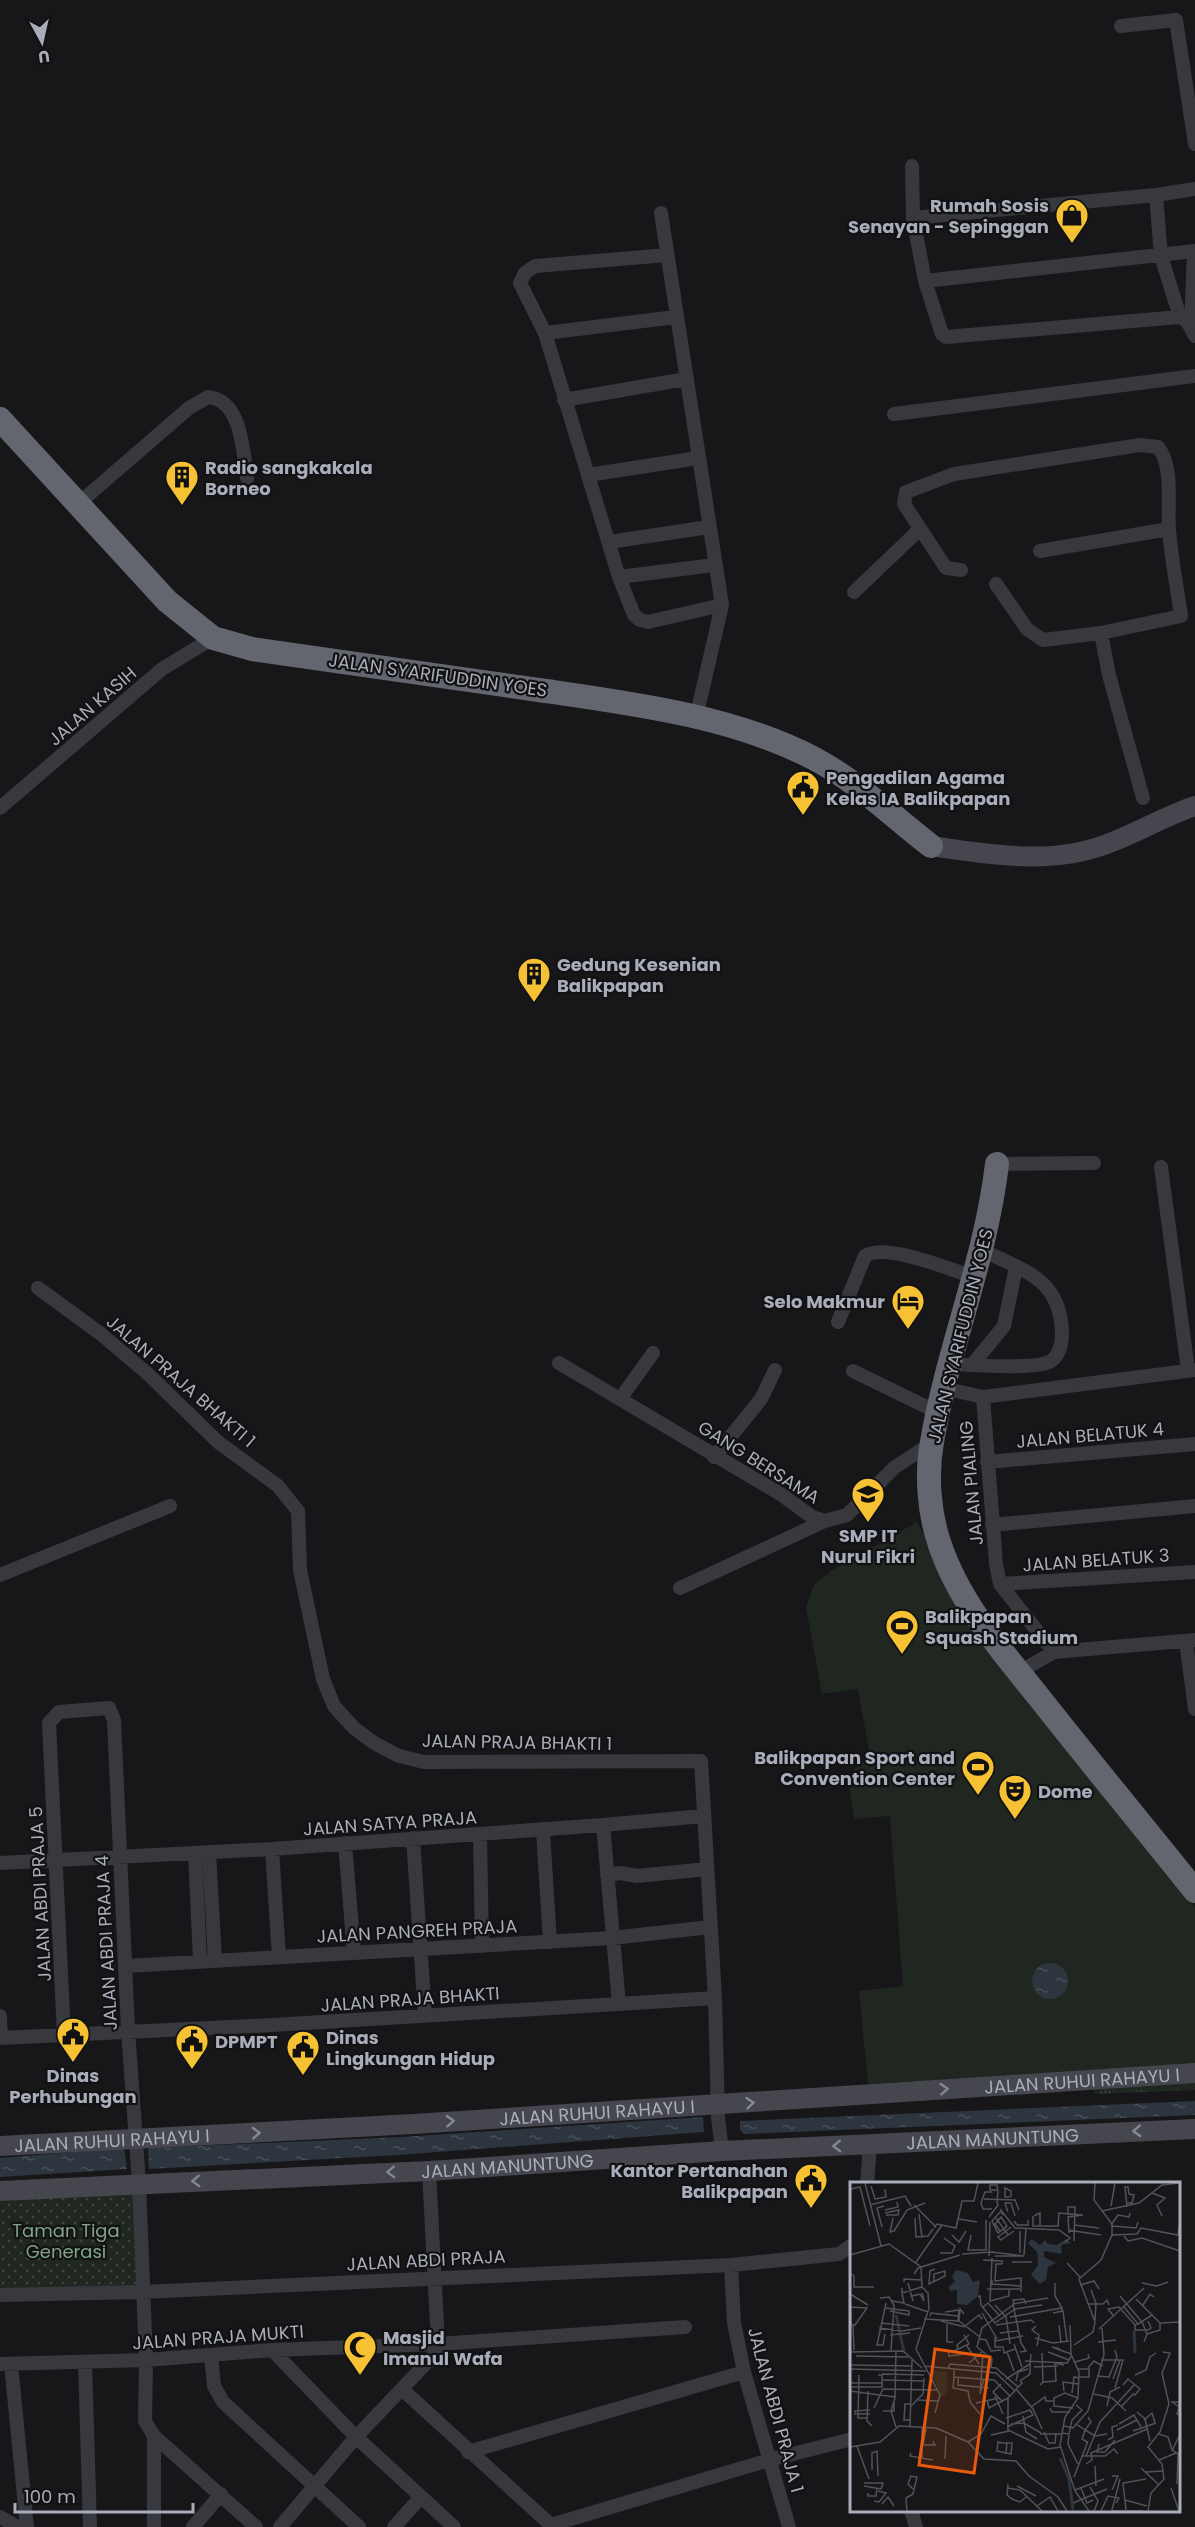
<svg xmlns="http://www.w3.org/2000/svg" width="1195" height="2527" viewBox="0 0 1195 2527" font-family="Poppins,sans-serif">
	<style>
		.grass { fill: url(#grass-tufts) }
		.park { fill: url(#park-dots) }
		.pitch { fill: #1f2720 }
		.water { fill: url(#water-ripples) }
		.lines { fill: none; stroke-linecap: round; stroke-linejoin: round }
		.street { stroke: #38393e; stroke-width: 14 }
		.secondary { stroke: #46474e; stroke-width: 20 }
		.highway { stroke: #64666f; stroke-width: 24 }
		.oneway { stroke: #868994 }
		.labels { text-anchor: middle; dominant-baseline: central; stroke-width: 4.5; stroke-linejoin: round; paint-order: stroke }
		.poi-label { font-size: 18px; font-weight: bold; fill: #a9adb9; stroke: #121214; text-anchor: start }
		.street-label { font-size: 18px; fill: #a9adb9; stroke: #121214 }
		.park-label { font-size: 18px; fill: #80a584; stroke: #121214 }
		.inset-river { fill: none; stroke: #2d353e; stroke-width: 3 }
		.inset-road { fill: none; stroke: #515359; stroke-width: 1.5 }
		.view { fill: #e8590c; fill-opacity: 0.15; stroke: #e8590c; stroke-width: 3 }
		.inset-edge { fill: none; stroke: #a9adb9; stroke-width: 3 }
	</style>
	<defs>
		<pattern id="grass-tufts" width="24" height="20" patternUnits="userSpaceOnUse" patternTransform="scale(1.5)"><rect width="24" height="20" fill="#1f2720"/><path d="M3 7l-1-3M5 7V3M7 7l1-3M15 17l-1-3M17 17v-4M19 17l1-3" fill="none" stroke="#3d443e"/></pattern>
		<pattern id="park-dots" width="8" height="8" patternUnits="userSpaceOnUse" patternTransform="scale(1.5)"><rect width="8" height="8" fill="#1f2720"/><path d="M2 2h.1M6 6h.1" fill="none" stroke="#3d443e" stroke-width="1.8" stroke-linecap="round"/></pattern>
		<pattern id="water-ripples" width="26" height="14" patternUnits="userSpaceOnUse" patternTransform="scale(1.5)"><rect width="26" height="14" fill="#2d353e"/><path d="M2 4q2-2 4 0t4 0M15 11q2-2 4 0t4 0" fill="none" stroke="#495058"/></pattern>
	</defs>
	<rect width="100%" height="100%" fill="#171719"/>
	<path class="grass" d="M1195,2078V2090L1095,2094L1093,2083Z"/>
	<path class="park" d="M135,2187L138,2287L0,2292V2194Z"/>
	<path class="pitch" d="M917,1522L986,1650L1195,1907V2064L868,2084L859,1991L903,1986L890,1816L854,1819L848,1778L869,1751L858,1689L822,1694L806,1607L814,1585L831,1571Z"/>
	<path class="water" d="M1032 1981a18 18 0 1 1 36 0a18 18 0 1 1-36 0Z
		M1195,2101V2115L744,2134L740,2130V2121Z
		M703,2117L704,2132L398,2155L149,2169L148,2148L401,2137Z
		M124,2148L127,2169L0,2177V2158Z"/>
	<g class="lines">
		<path class="street" d="M1121,26L1176,20L1195,144
			M912,166L913,218L1156,195L1195,189
			M1156,195L1161,256L1180,317L1187,321L1195,336
			M661,213L722,605L696,718
			M913,218L925,281L942,334L946,337L1180,317
			M925,281L1195,251
			M1191,326L1194,252
			M545,333L520,283L525,273L535,266L667,255
			M564,400L686,379
			M894,414L1195,376
			M698,458L588,475L619,577L634,615L640,620L648,622L722,605
			M588,475L545,333L676,317
			M78,504L189,408L208,397C242,400 243,452 247,478
			M609,542L709,527
			M1040,551L1169,529
			M961,570L946,568L904,504L906,492L954,474L1140,445L1158,447C1174,467 1167,504 1169,528C1171,558 1177,587 1181,616L1101,633L1043,640L1027,629L996,584
			M619,577L714,565
			M854,592L919,530
			M1101,633L1109,675L1143,798
			M0,808L162,669L213,638
			M997,1164L1094,1163
			M1161,1167L1188,1370
			M38,1288L101,1334L148,1374L218,1442L278,1486L298,1511L300,1570L323,1679L334,1706L354,1728L374,1743L399,1756L424,1762L701,1761L715,1998
			M838,1322L865,1256C885,1242 951,1270 974,1277
			M559,1363L782,1495L812,1517L825,1521L847,1515L895,1467L932,1443
			M950,1364C969,1365 1038,1370 1051,1361C1060,1355 1062,1343 1062,1332C1060,1278 1024,1271 982,1250
			M972,1365L1004,1326L1016,1267
			M853,1371L939,1413
			M943,1388L983,1397
			M620,1399L653,1353
			M714,1457L761,1399L775,1370
			M987,1462L1195,1444
			M992,1525L1195,1506
			M0,1575L170,1506
			M1000,1584L1195,1572
			M680,1588L825,1521
			M1186,1641L1195,1709
			M1054,1652L1000,1584L996,1564L983,1397L1195,1370
			M1019,1672L1054,1652L1195,1640
			M603,1825L704,1816
			M543,1831L550,1942
			M480,1835L482,1946
			M413,1838L425,2015
			M345,1843L354,1953
			M272,1849L279,1957
			M209,1852L215,1961
			M195,1853L200,1961
			M0,1863L272,1849L603,1825L619,2004
			M607,1875L621,1873L637,1876L707,1869
			M126,1966L612,1938L710,1927
			M0,2016L1,2038
			M64,2035L49,1723L59,1712L109,1708L114,1720L128,2030L139,2183L146,2360L145,2421L154,2436L256,2527
			M0,2038L273,2025L715,1998L718,2117L722,2151
			M867,2184L870,2145
			M731,2265L734,2323L744,2372L789,2527
			M0,2295L142,2292L731,2265L839,2254L852,2245
			M272,2350L356,2437L454,2527
			M211,2355L214,2386L223,2402L359,2527
			M85,2362L90,2527
			M0,2364L146,2360L272,2350L438,2344L685,2327
			M11,2364L27,2527
			M403,2390L553,2527
			M468,2452L744,2372
			M911,2510L916,2527
			M0,2517L18,2527
			M551,2525L769,2460L852,2439
			M154,2527V2436
			M193,2527L221,2494
			M280,2527L356,2437L434,2355L438,2344L429,2171
			M394,2527L421,2497"/>
		<g class="secondary">
			<path d="M931,846C991,854 1049,866 1107,844C1137,833 1165,816 1195,806"/>
			<path id="s1" d="M0,2146L414,2124L1195,2073"/>
			<path id="s2" d="M0,2191L429,2171L722,2151L1195,2129"/>
		</g>
		<path class="highway" d="M0,419L167,601L213,638L252,649C348,663 444,676 539,690C629,703 734,716 815,759C858,782 893,817 931,846
			M997,1164C986,1259 948,1348 932,1442C926,1474 929,1514 940,1545C959,1602 1001,1650 1038,1696C1090,1762 1143,1826 1195,1891"/>
	</g>
	<defs><path id="oneway-chevron" d="M-2-3.5L2.5 0L-2 3.5" fill="none" stroke-width="1.6" stroke-linecap="round" stroke-linejoin="round" transform="scale(1.5)"/></defs>
	<g class="oneway">
		<use href="#oneway-chevron" transform="translate(944 2089) rotate(-4)"/>
		<use href="#oneway-chevron" transform="translate(750 2103) rotate(-5)"/>
		<use href="#oneway-chevron" transform="translate(450 2121) rotate(-3)"/>
		<use href="#oneway-chevron" transform="translate(1137 2131) rotate(177)"/>
		<use href="#oneway-chevron" transform="translate(256 2133) rotate(-2)"/>
		<use href="#oneway-chevron" transform="translate(837 2146) rotate(178)"/>
		<use href="#oneway-chevron" transform="translate(391 2172) rotate(178)"/>
		<use href="#oneway-chevron" transform="translate(196 2181) rotate(178)"/>
	</g>
	<defs>
		<symbol id="shop-pin" viewBox="-11 -11 22 30"><path d="M0 17L-7.5 6A9.5 9.5 0 1 1 7.5 6Z" fill="#f6c132" stroke="#121214"/><path d="M-5-2.5h2.3a2.7 3.5 0 0 1 5.4 0H5L5.5 6h-11ZM-1.5-2.5h3a1.5 2.3 0 0 0-3 0Z" fill="#111"/></symbol>
		<symbol id="building-pin" viewBox="-11 -11 22 30"><path d="M0 17L-7.5 6A9.5 9.5 0 1 1 7.5 6Z" fill="#f6c132" stroke="#121214"/><path d="M-4-6H4V6H1V3H-1V6H-4ZM-2.5-4.3h1.7v1.8h-1.7ZM.8-4.3h1.7v1.8H.8ZM-2.5-1h1.7V.8h-1.7ZM.8-1h1.7V.8H.8Z" fill="#111"/></symbol>
		<symbol id="civic-pin" viewBox="-11 -11 22 30"><path d="M0 17L-7.5 6A9.5 9.5 0 1 1 7.5 6Z" fill="#f6c132" stroke="#121214"/><path d="M-.6-6.5H3V-4.5H.6V-3L4-1V1h2V6H-6V1h2V-1L-.6-3ZM-1.2 2.5V6h2.4V2.5Z" fill="#111"/></symbol>
		<symbol id="hotel-pin" viewBox="-11 -11 22 30"><path d="M0 17L-7.5 6A9.5 9.5 0 1 1 7.5 6Z" fill="#f6c132" stroke="#121214"/><path d="M-6-4.5h1.5V1H6V5H4.5V3h-9V5H-6ZM-4 0a1.8 1.8 0 1 1 3.6 0ZM.5 0V-2.5h3Q6-2.5 6 0Z" fill="#111"/></symbol>
		<symbol id="school-pin" viewBox="-11 -11 22 30"><path d="M0 17L-7.5 6A9.5 9.5 0 1 1 7.5 6Z" fill="#f6c132" stroke="#121214"/><path d="M0-5L7-2L0 1L-7-2ZM-4 1L0 2.5L4 1V4Q0 6-4 4Z" fill="#111"/></symbol>
		<symbol id="stadium-pin" viewBox="-11 -11 22 30"><path d="M0 17L-7.5 6A9.5 9.5 0 1 1 7.5 6Z" fill="#f6c132" stroke="#121214"/><path d="M0-5a6.5 5 0 1 0 0 10a6.5 5 0 1 0 0-10ZM-3.5-1.8h7v3.6h-7Z" fill="#111"/></symbol>
		<symbol id="theatre-pin" viewBox="-11 -11 22 30"><path d="M0 17L-7.5 6A9.5 9.5 0 1 1 7.5 6Z" fill="#f6c132" stroke="#121214"/><path d="M-5-5.5Q0-4 5-5.5V0Q5 5 0 6Q-5 5-5 0ZM-3.3-2.5H-1v1.5H-3.3ZM1-2.5H3.3v1.5H1ZM-2.8 1Q0 5.5 2.8 1Z" fill="#111"/></symbol>
		<symbol id="mosque-pin" viewBox="-11 -11 22 30"><path d="M0 17L-7.5 6A9.5 9.5 0 1 1 7.5 6Z" fill="#f6c132" stroke="#121214"/><path d="M3.5-4.9A6 6 0 1 0 3.5 4.9A5 5 0 1 1 3.5-4.9Z" fill="#111"/></symbol>
	</defs>
	<g fill-rule="evenodd">
		<use href="#shop-pin" x="1053" y="196" width="38" height="52"/>
		<use href="#building-pin" x="163" y="458" width="38" height="52"/>
		<use href="#civic-pin" x="784" y="768" width="38" height="52"/>
		<use href="#building-pin" x="515" y="955" width="38" height="52"/>
		<use href="#hotel-pin" x="889" y="1282" width="38" height="52"/>
		<use href="#school-pin" x="849" y="1475" width="38" height="52"/>
		<use href="#stadium-pin" x="883" y="1607" width="38" height="52"/>
		<use href="#stadium-pin" x="959" y="1748" width="38" height="52"/>
		<use href="#theatre-pin" x="996" y="1772" width="38" height="52"/>
		<use href="#civic-pin" x="54" y="2015" width="38" height="52"/>
		<use href="#civic-pin" x="173" y="2022" width="38" height="52"/>
		<use href="#civic-pin" x="284" y="2028" width="38" height="52"/>
		<use href="#civic-pin" x="792" y="2161" width="38" height="52"/>
		<use href="#mosque-pin" x="341" y="2328" width="38" height="52"/>
	</g>
	<g class="labels">
		<g class="poi-label">
			<text x="1049" y="205" text-anchor="end">Rumah Sosis<tspan x="1049" dy="21">Senayan - Sepinggan</tspan></text>
			<text x="205" y="467">Radio sangkakala<tspan x="205" dy="21">Borneo</tspan></text>
			<text x="826" y="777">Pengadilan Agama<tspan x="826" dy="21">Kelas IA Balikpapan</tspan></text>
			<text x="557" y="964">Gedung Kesenian<tspan x="557" dy="21">Balikpapan</tspan></text>
			<text x="885" y="1301" text-anchor="end">Selo Makmur</text>
			<text x="868" y="1535" text-anchor="middle">SMP IT<tspan x="868" dy="21">Nurul Fikri</tspan></text>
			<text x="925" y="1616">Balikpapan<tspan x="925" dy="21">Squash Stadium</tspan></text>
			<text x="955" y="1757" text-anchor="end">Balikpapan Sport and<tspan x="955" dy="21">Convention Center</tspan></text>
			<text x="1038" y="1791">Dome</text>
			<text x="326" y="2037">Dinas<tspan x="326" dy="21">Lingkungan Hidup</tspan></text>
			<text x="215" y="2041">DPMPT</text>
			<text x="73" y="2075" text-anchor="middle">Dinas<tspan x="73" dy="21">Perhubungan</tspan></text>
			<text x="788" y="2170" text-anchor="end">Kantor Pertanahan<tspan x="788" dy="21">Balikpapan</tspan></text>
			<text x="383" y="2337">Masjid<tspan x="383" dy="21">Imanul Wafa</tspan></text>
		</g>
		<g class="street-label">
			<text transform="translate(438 675) rotate(8)">JALAN SYARIFUDDIN YOES</text>
			<text transform="translate(92 706) rotate(-41)">JALAN KASIH</text>
			<text transform="translate(960 1336) rotate(-76)">JALAN SYARIFUDDIN YOES</text>
			<text transform="translate(181 1381) rotate(41)">JALAN PRAJA BHAKTI 1</text>
			<text transform="translate(1090 1435) rotate(-5)">JALAN BELATUK 4</text>
			<text transform="translate(759 1462) rotate(32)">GANG BERSAMA</text>
			<text transform="translate(971 1483) rotate(-95)">JALAN PIALING</text>
			<text transform="translate(1096 1560) rotate(-4)">JALAN BELATUK 3</text>
			<text transform="translate(517 1742) rotate(1)">JALAN PRAJA BHAKTI 1</text>
			<text transform="translate(390 1823) rotate(-4)">JALAN SATYA PRAJA</text>
			<text transform="translate(40 1894) rotate(-93)">JALAN ABDI PRAJA 5</text>
			<text transform="translate(417 1931) rotate(-3)">JALAN PANGREH PRAJA</text>
			<text transform="translate(106 1943) rotate(-93)">JALAN ABDI PRAJA 4</text>
			<text transform="translate(410 1999) rotate(-4)">JALAN PRAJA BHAKTI</text>
			<text stroke="none"><textPath href="#s1" startOffset="1084">JALAN RUHUI RAHAYU I</textPath></text>
			<text stroke="none"><textPath href="#s1" startOffset="598">JALAN RUHUI RAHAYU I</textPath></text>
			<text stroke="none"><textPath href="#s2" startOffset="994">JALAN MANUNTUNG</textPath></text>
			<text stroke="none"><textPath href="#s1" startOffset="112">JALAN RUHUI RAHAYU I</textPath></text>
			<text stroke="none"><textPath href="#s2" startOffset="508">JALAN MANUNTUNG</textPath></text>
			<text transform="translate(426 2260) rotate(-3)">JALAN ABDI PRAJA</text>
			<text transform="translate(218 2337) rotate(-4)">JALAN PRAJA MUKTI</text>
			<text transform="translate(776 2410) rotate(75)">JALAN ABDI PRAJA 1</text>
		</g>
		<g class="park-label">
			<text x="66" y="2230">Taman Tiga<tspan x="66" dy="21">Generasi</tspan></text>
		</g>
	</g>
	<g transform="translate(850 2182)">
		<rect width="330" height="330" fill="#171719"/>
		<path d="M81,188L97,190V213L91,215Z" fill="#1f2720"/>
		<path d="M182,57L190,63L195,58L198,62L207,63L216,57L221,61L211,63L212,72L194,69V75L206,81L198,85L196,98L190,102L181,93L188,83L187,70L178,61ZM106,88L118,91L123,100L130,98L128,114L117,123L107,122V108L100,109L99,104L105,100L102,95Z" fill="#2d353e"/>
		<path class="inset-river" d="M46,133L54,170M284,149L285,171M210,276L219,297L223,328"/>
		<path class="inset-road" d="M15,1L31,64M21,4L25,17L36,15L35,7M1,7L10,5L20,44M142,10H135L131,21L133,27H142M302,11L315,16L307,23L312,34M160,15H155V6L161,9V15M134,17L165,18L169,28M277,21H282L284,13L279,12L278,5H275L277,25M20,23L55,14L61,24M64,23L85,44M261,24L265,1M150,27L165,46L209,48L220,56L215,60M35,28L48,25L47,20M252,29L289,21L312,3L330,1M158,30L155,21H161L165,34M35,31L49,28L48,33H36M69,32L72,56M218,33V25H225L224,59M183,34V44H209M184,34L190,31V44M139,35L148,23L147,20L148,10L147,3H140V8H147M43,36L40,50L44,49L57,28L75,21M65,36L66,55L78,54L83,47M146,36L158,53L164,49M109,37L127,40M164,39L167,43H178V38M224,43L249,46M261,43L268,33L279,35L280,31M208,44L209,31L233,33M262,44L286,46L288,40M32,45L27,26L34,24M84,46L87,42L106,46L112,19H124L128,1M218,48L251,53M150,49L145,42L151,35L157,44L148,51L142,39L151,29L153,33M219,51L218,35L233,33M102,53L109,60L116,49M121,53L118,68H136V38M158,53L151,58L148,55L161,45M262,53L287,52L291,46L328,53L329,43M274,54L278,59L292,56L330,69M90,71H102L105,64L94,56M170,71V49M112,72L142,70L174,74H145M0,73L39,62L71,85L72,105L78,111L79,126L66,167L90,213L85,231M174,73L176,47M139,74L140,40M142,76L140,119L159,114V107M133,78L152,79V82M66,80L92,43M162,80H182M217,81L230,95M152,82H146L145,99L171,96V110M85,87L80,89L79,102L95,94V89M0,91L4,94V105H24M64,92L68,86L110,73M142,98V102L171,104M54,100V97L72,98M84,100V92L95,89M58,101L63,119M205,101V114L212,126M292,101L307,104L318,100M230,103L244,99L249,107M52,106V111L72,105M137,107H170M241,108L246,121L245,138M0,112L18,123M62,114L70,112L74,119L72,111M270,114L292,140L297,152L294,160M128,115L130,114L131,123L145,141L165,127L192,123M30,116L39,115L44,123L41,169M0,117L1,143M286,117L310,141V148L297,152M42,119L54,121L52,111M55,122L78,130M164,122L163,118L174,117L176,122M239,122H253L257,118L259,123M145,123L156,135L160,162M293,123L300,112L304,115M0,125L17,126L5,143H0M133,125L138,121L150,134M274,125L288,142L302,133M35,126L59,129V133L40,129M132,131L147,157M203,131L213,129L217,159M114,132L110,127L109,139L130,155M263,133L258,127L269,125L285,143L288,142M80,134L81,131L108,134M160,135L212,126V129M74,137L108,139L109,128L95,130M91,139L115,145M31,141L59,144M310,141L330,140M97,142V160H103M3,143L4,168M146,143L181,138L184,141M209,143L211,161M220,143L221,172L229,190L228,216L215,235L210,263L225,309L239,329M285,143V148H298L301,146L298,139M115,144L129,133L132,137M186,144L182,148L189,153L187,164M29,146L52,149L71,146M249,147L294,106M150,151L169,149M35,152L33,163H27L36,121M40,153L60,151M145,155V165H153L154,171L165,167M185,156L203,161L219,159M130,157L136,158L141,169L151,168M145,159L173,154M248,160L266,158M164,162L172,185M224,163L243,150L245,140L229,97L251,78L262,53V42L244,18L245,1M117,164L129,182M127,165L132,146L163,123M127,165L142,177L141,186M210,167L202,165L221,172M98,168L99,174L115,172M108,168L107,163L119,153M104,169L119,162L114,153M0,170L53,169L72,186M157,170L164,189M170,170L176,169L171,161L163,122L198,116M198,170L219,178M133,172L130,212L134,197M6,174L58,175M251,178H273L265,206M175,179L217,181L222,173M225,180L239,176L238,172M119,181L133,169M0,183L62,184M74,184L146,191L165,209M184,185L208,184M238,186L244,179L253,184M0,187L76,189M98,187L100,182L146,186L168,205M228,187H239V195H229M104,188V195L144,198L160,214M32,192L74,193M9,193L8,236H17M285,193L296,188L300,175L306,171M247,194L259,195L267,175L265,168M104,195L103,206L118,209L120,220L130,232M108,195V203L139,206M156,197L180,182L181,172M263,197L270,178M33,198L74,199M166,199L168,190L178,187M170,199L172,201L158,216V248L198,267L211,265M170,199L180,192V182M193,200L206,199L205,181L214,183M0,201H33M151,202L143,210L153,220M190,203L193,200L192,171M273,203L278,197L290,207L284,214M0,205H32V193H28M166,207L183,227L192,247M0,209L45,215M18,209L17,239L22,244M214,209L213,200L229,202M222,211L224,195L229,196M244,212L262,216L276,229M145,214L153,232M68,218L88,219M137,218L139,226L158,216M126,221L149,216M61,224L73,212L74,196M257,224L260,210L270,205M181,225L195,215L196,219H204M271,225L284,211M329,225V220H322L329,225L327,232L330,234M24,226L33,207L88,208M200,226L202,230H220M223,226L204,224V216L215,211L228,216M33,229H44V219M287,230L295,237L300,259M20,232H5V229L20,228M173,234L176,250L187,257M238,235L241,240L235,248L245,254L257,252M156,236L180,228L183,233L157,245M60,238H54L55,222H61M294,238L302,231L305,241M161,242L174,241L191,251M226,242L235,248L232,257L237,260M269,242L284,233L291,245M60,244L62,178M214,244L223,246L238,229L254,173L252,146M46,245L41,229L45,216L46,169M86,246L118,260L134,277L166,279L179,294L208,315L217,329M76,247L73,263H85L83,259M267,248L287,238M283,249L306,241M194,250L199,261H205L206,251M212,251L219,252L222,238L232,228L226,223M190,252H212M219,252L218,262L228,282M309,252L318,255L322,268L330,273M141,253L159,249M258,258L263,255L262,245L268,243M118,260L131,252L141,234L155,242M249,262L247,270H255L265,258M7,264L19,297M0,265L30,260L49,244L86,246M322,269L330,252M61,271L60,274L83,278M156,271L147,269L148,260L152,261H162L161,272L156,271L157,261M232,274H255L264,267L268,272M236,274L250,240L285,202M72,275V246M95,277L96,254M309,278L326,271M236,282L242,278L241,271L297,247M245,284L246,304M291,286L308,302M22,288V271L27,269L28,294M295,290L314,289M224,295L238,259M14,301H33L31,307L14,304M158,302L157,313L162,317L170,320L176,315M327,302L328,272M167,304L186,314M240,305L248,319L244,329M158,306L170,308L192,329M231,306L237,321L243,318M321,306L329,329M225,308L254,297M262,308L268,294H262M18,311V314H26L27,306M275,318L297,324M24,319L29,320L36,311L28,309M223,321L257,307M32,322L38,315L44,324M187,324L200,315L208,329M262,328L270,297M276,328L273,301L296,297M57,329L56,316L63,312L67,295L61,294L58,302L63,307M251,329L258,314L269,316L266,321M261,329H293M298,329L301,311L314,297L312,282L298,265L310,250L319,222L312,191L320,171L313,170"/>
		<path class="view" d="M85,167L140,175L124,291L69,283Z"/>
		<rect width="330" height="330" class="inset-edge"/>
	</g>
	<g transform="translate(42 42) rotate(172)" stroke="#121214" stroke-width="4.5" paint-order="stroke">
	<path d="M0-4.5L10 22L0 15L-10 22Z" fill="#a9adb9"/>
	<text y="-9" font-size="16" font-weight="bold" text-anchor="middle" fill="#a9adb9">U</text>
	</g>
	<path d="M15 2503v9h178v-9" fill="none" stroke="#a9adb9" stroke-width="3"/>
	<text x="24" y="2503" font-size="18" fill="#a9adb9" stroke="#121214" stroke-width="4.5" paint-order="stroke">100 m</text>
</svg>
